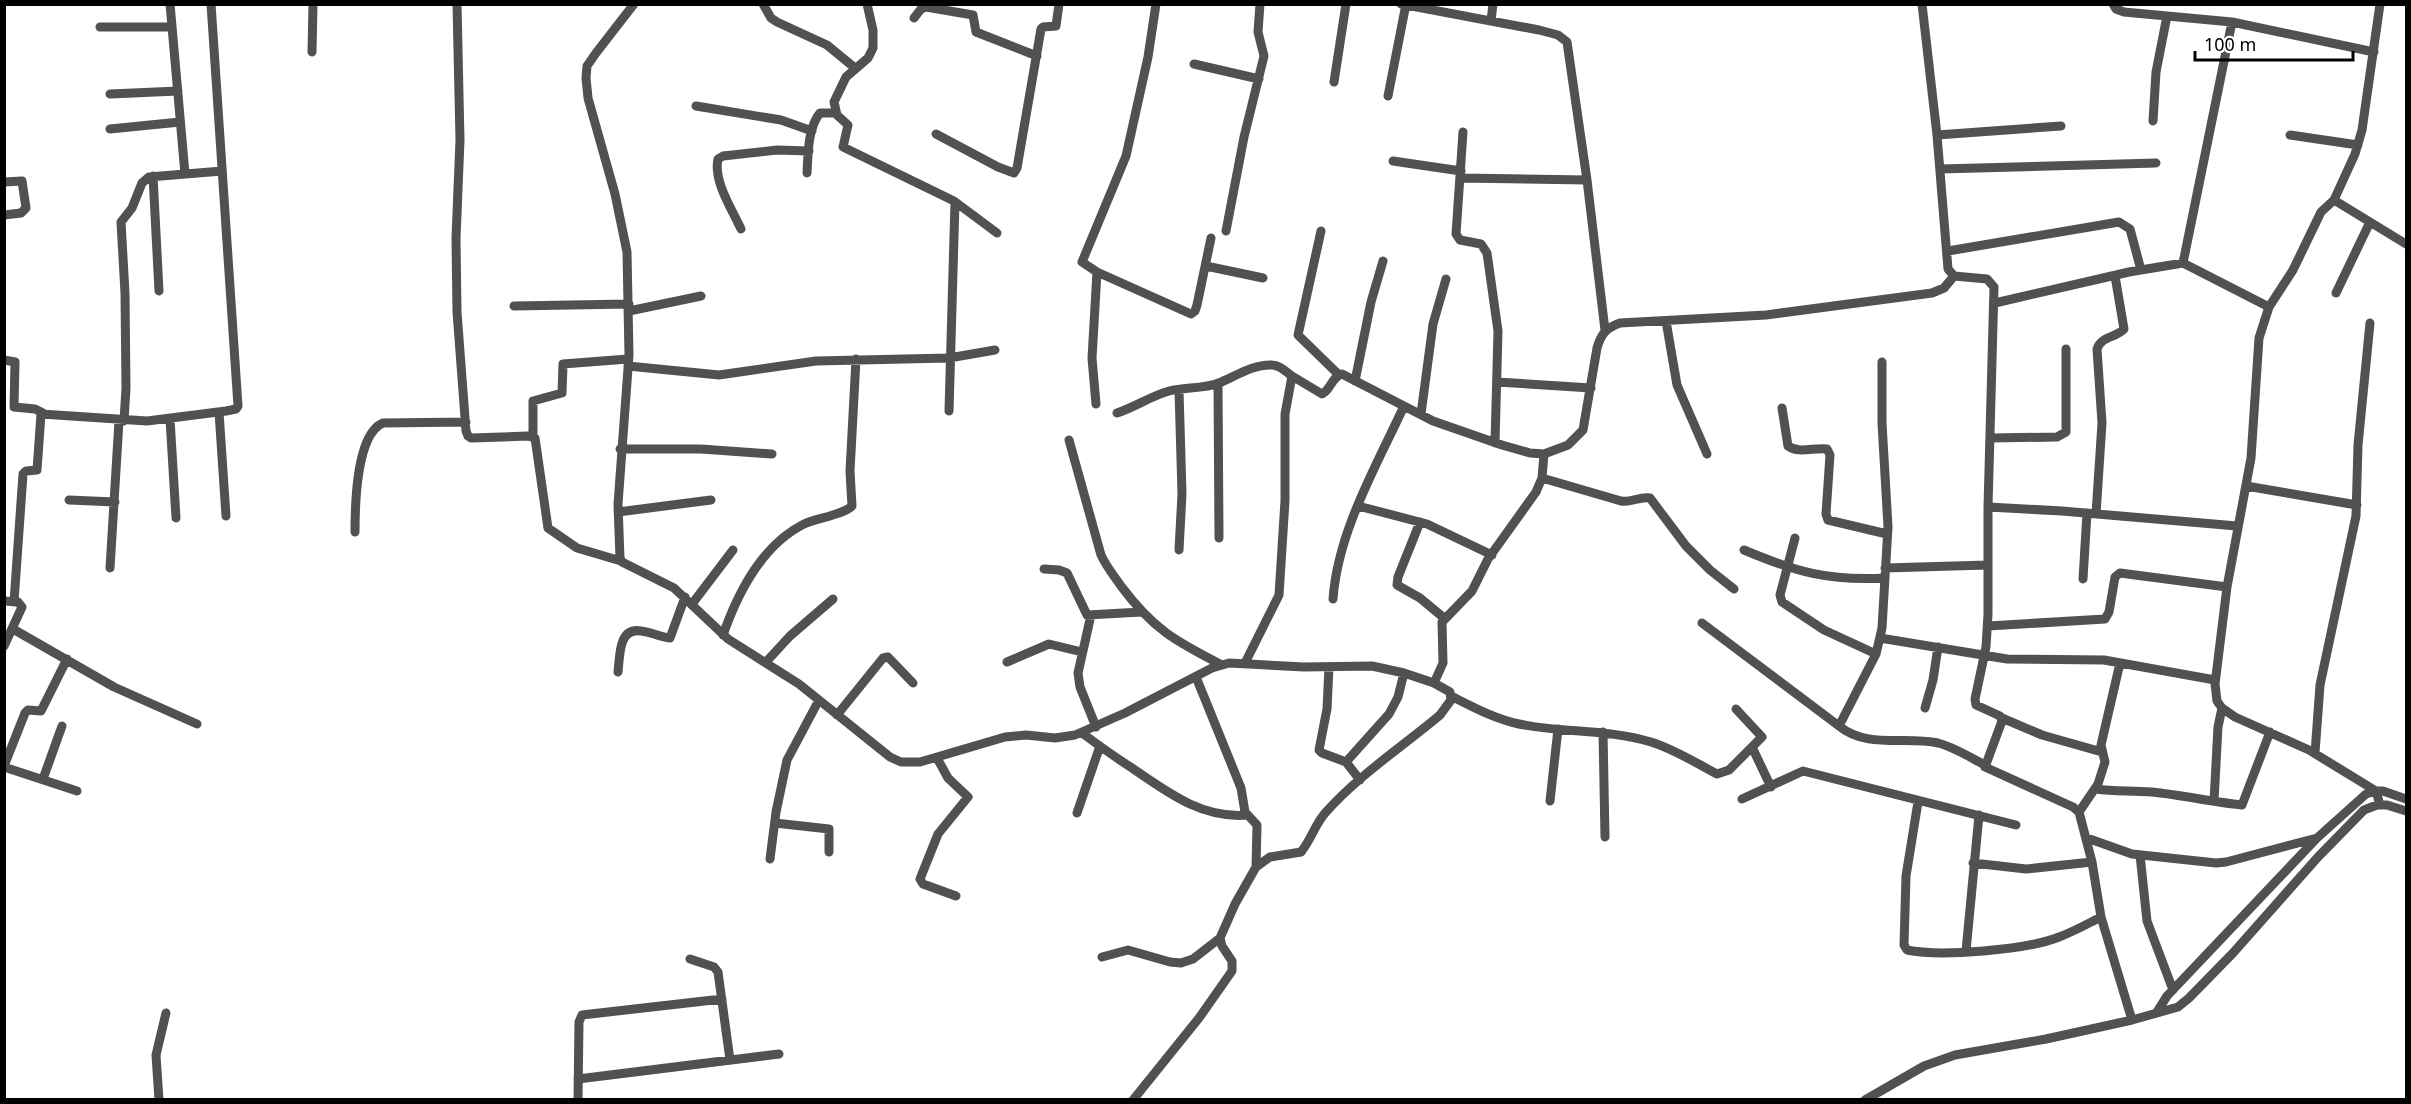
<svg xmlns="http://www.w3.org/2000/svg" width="2411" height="1104" viewBox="0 0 2411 1104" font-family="'Noto Sans',sans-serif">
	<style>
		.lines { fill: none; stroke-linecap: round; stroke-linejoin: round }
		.minor { stroke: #515151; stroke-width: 9 }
	</style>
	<rect width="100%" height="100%" fill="#fff"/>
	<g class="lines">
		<path class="minor" d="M170,4L185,174
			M457,4L460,140L456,238L457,312L466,431L468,436L471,438L528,436L535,438L548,528L577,548L621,561
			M634,4L596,53L587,66L586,78L588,98L615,194L627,252L629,355L618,504L620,558L622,562L674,588L728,639L799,684L890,757L901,762H920L1005,737L1026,735L1055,738L1075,735L1125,713L1212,668L1229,663L1304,667L1372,666L1404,673L1434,683L1450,692L1451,700L1440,715C1402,747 1359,775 1326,812C1315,824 1311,840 1301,852L1270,857L1256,867L1235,904L1220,938L1222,946L1232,961V971L1199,1018L1133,1100
			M763,4L771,18L777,22L827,45L855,68
			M867,4L873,30V48L868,58L846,77L834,102L837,115L848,125L843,147L954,201L997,233
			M1156,4L1148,57L1126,156L1082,262L1097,272L1191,314L1195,311L1197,305L1211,238
			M1401,4L1539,30L1558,35L1567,42L1587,180L1605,330
			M1922,4L1937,135L1948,269L1954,276L1987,279L1994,287L1988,507V614L1986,647L1975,699L1976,705L2000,716L2002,721L1985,767L2073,807L2079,812L2092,862L2101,917L2132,1020
			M2113,4L2116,9L2124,12L2232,22L2374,52
			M914,18L921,9L926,7L973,15L976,32L1037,56
			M1491,21L1493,4
			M100,27H172
			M312,52L313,4
			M1194,64L1259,79
			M1334,82L1346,4
			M110,94L178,91
			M1388,96L1406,4
			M696,106L781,120L812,131
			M2153,121L2156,72L2167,16
			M110,129L180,122
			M1463,132L1456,234L1460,240L1481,244L1487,253L1498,331L1495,443
			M936,134L998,167L1014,173L1017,168L1041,29L1043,27L1056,26L1059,4
			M1937,135L2061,126
			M2290,135L2358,145
			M1393,161L1461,171
			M1940,169L2156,163
			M807,173C808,154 808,127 820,113H836
			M153,176L159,291
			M1460,178L1587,180
			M4,182L22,181L26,208L21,213L4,215
			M2334,200L2406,244
			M741,229C732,209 713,181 718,159L723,156L777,150L809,151
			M1226,231L1244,137L1264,56L1258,32L1260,4
			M1321,231L1298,335L1338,374
			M1948,251L2119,222L2130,229L2141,270
			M2183,263L2232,22
			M1206,266L1263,278
			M2336,293L2370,222
			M1995,303L2129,272L2183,263L2269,307
			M514,306L629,304
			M629,311L701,296
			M1666,321L1677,385L1707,454
			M4,360L15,362L14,407L35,409L43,413
			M1882,362V423L1888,527L1882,628L1876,654L1839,726C1867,749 1905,736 1938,743C1954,747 1971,758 1985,765
			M628,366L719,375L816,361L949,358L995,350
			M1292,376L1322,394C1331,390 1332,376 1342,374L1433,421L1502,445L1530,453L1544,454L1568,445L1583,430L1597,348C1601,334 1606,328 1620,323L1766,315L1932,293L1944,288L1954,276
			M1355,381L1371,302L1383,261
			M1497,382L1591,388
			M1218,383L1219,538
			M1179,390L1182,494L1179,550
			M1096,404L1092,358L1097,272
			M1782,408L1788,446C1799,454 1814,447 1827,449L1830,455L1826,514L1828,520L1887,534
			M949,411L955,202
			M219,412L226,516
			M1117,413C1135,407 1151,396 1169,391C1185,387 1203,389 1219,383C1236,376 1254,364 1272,365C1280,365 1286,372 1292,376L1285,414V501L1279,595L1245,663
			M1421,414L1433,324L1446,279
			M170,419L176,518
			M124,421L126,388L125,293L121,222L132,208L142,183L149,177L222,171
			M533,436V401L562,393L563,364L628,359
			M1991,438L2057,437L2066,432V349
			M1069,440L1101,555C1106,566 1114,576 1121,586C1153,629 1175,641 1222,665
			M620,449H701L772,454
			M1542,478L1621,501C1631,503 1640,496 1650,498L1686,546L1710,570L1734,589
			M2246,486L2357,505
			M69,500L115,502
			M1358,506L1427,524L1492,555
			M1988,507L2062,511L2237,526
			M618,512L711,500
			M2096,514L2102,423L2097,349C2101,336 2116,338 2124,329L2115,276
			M1420,522L1398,577L1397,585L1420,598L1444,618
			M355,532C355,507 356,434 383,423L466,422
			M1795,538L1780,595L1782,602L1824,630L1876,654
			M1744,550C1796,572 1828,581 1885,578
			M110,568L119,421
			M1885,568L1988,565
			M1044,569L1059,570L1067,573L1087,615L1142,612
			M2083,579L2087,513
			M1333,599C1338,531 1376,467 1404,406
			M4,601L18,602L22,607L4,646
			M14,602L23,474L26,471L37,470L41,414L147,421L226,411L236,409L238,406L211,4
			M692,604L733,550
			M1091,615L1078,673L1080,687L1096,727
			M1702,623L1839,726
			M1988,626L2105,619L2109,612L2115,577L2120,573L2227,587
			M13,629L114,687L197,724
			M723,635C738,592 762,545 804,524C817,518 843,515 852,506L850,471L856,359
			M1880,638L2007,659L2104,660L2215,680
			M766,662L790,636L833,599
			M1007,662L1049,644L1082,652
			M1329,667L1327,709L1319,750L1322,753L1346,762L1360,780
			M618,672C620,657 618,627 641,631C651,632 660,637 670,638L685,597
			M1196,677L1241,788L1245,812L1257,825L1256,867
			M1434,683L1443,663L1442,622L1472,591L1488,559L1536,492L1542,478L1544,454
			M1451,696C1473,707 1495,719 1519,724C1563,733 1608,729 1651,742C1674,749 1696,763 1717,774L1729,770L1762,737L1736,709
			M1925,708L1933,680L1938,647
			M837,715L883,658L888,657L913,683
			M2002,718L2042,735L2102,752
			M1603,732L1605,837
			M1082,733C1098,745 1115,757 1132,768C1167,792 1202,819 1247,815
			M1752,747L1771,787
			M2315,753L2320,685L2356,516L2358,445L2370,323
			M937,758L948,778L968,797L938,834L920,879L923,884L956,896
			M1346,762L1389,714L1398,697L1404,673
			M4,766L25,713L28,710L41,711L67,659
			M4,767L77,791
			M43,779L62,726
			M2096,789C2115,792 2132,790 2152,792C2182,795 2212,802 2242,805L2270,732
			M1742,799L1803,771L2016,825
			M1550,801L1558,729
			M2214,801L2218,727L2222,708
			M1918,802L1906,876L1904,945L1907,950C1940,957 2027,950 2059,937C2073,932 2087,924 2101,917
			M2380,805L2376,791L2309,750L2235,717L2222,708L2217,701L2215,684L2227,587L2251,458L2259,338L2269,307L2293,270L2321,212L2334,200L2355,154L2362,130L2380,4
			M2079,812L2098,784L2105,762L2101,745L2120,663
			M1077,813L1100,746
			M775,823L829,829V852
			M2087,838L2132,854L2216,863L2226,862L2317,838
			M2140,855L2147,921L2173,990
			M770,859L776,812L787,760L819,700
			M1973,863L2026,869L2092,862
			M1966,951L1979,815
			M1102,957L1128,950L1170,962L1181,963L1193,959L1220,938
			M690,959L714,967L718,972L730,1060
			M2157,1012L2167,996L2317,838L2366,794L2376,791H2383L2406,799
			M578,1079L779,1054
			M159,1100L156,1055L166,1013
			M578,1100L579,1022L582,1015L722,999
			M1865,1100L1924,1066L1955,1055L2046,1039L2132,1020L2178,1007L2189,998L2233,953L2318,857L2364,810L2377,805H2387L2406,811"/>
	</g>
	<rect width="2411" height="1104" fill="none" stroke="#000000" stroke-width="12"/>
	<path d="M2195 51v9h158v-9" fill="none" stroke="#000000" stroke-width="3"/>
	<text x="2204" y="51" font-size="18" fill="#000000" stroke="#ffffff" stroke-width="4.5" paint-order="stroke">100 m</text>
</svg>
